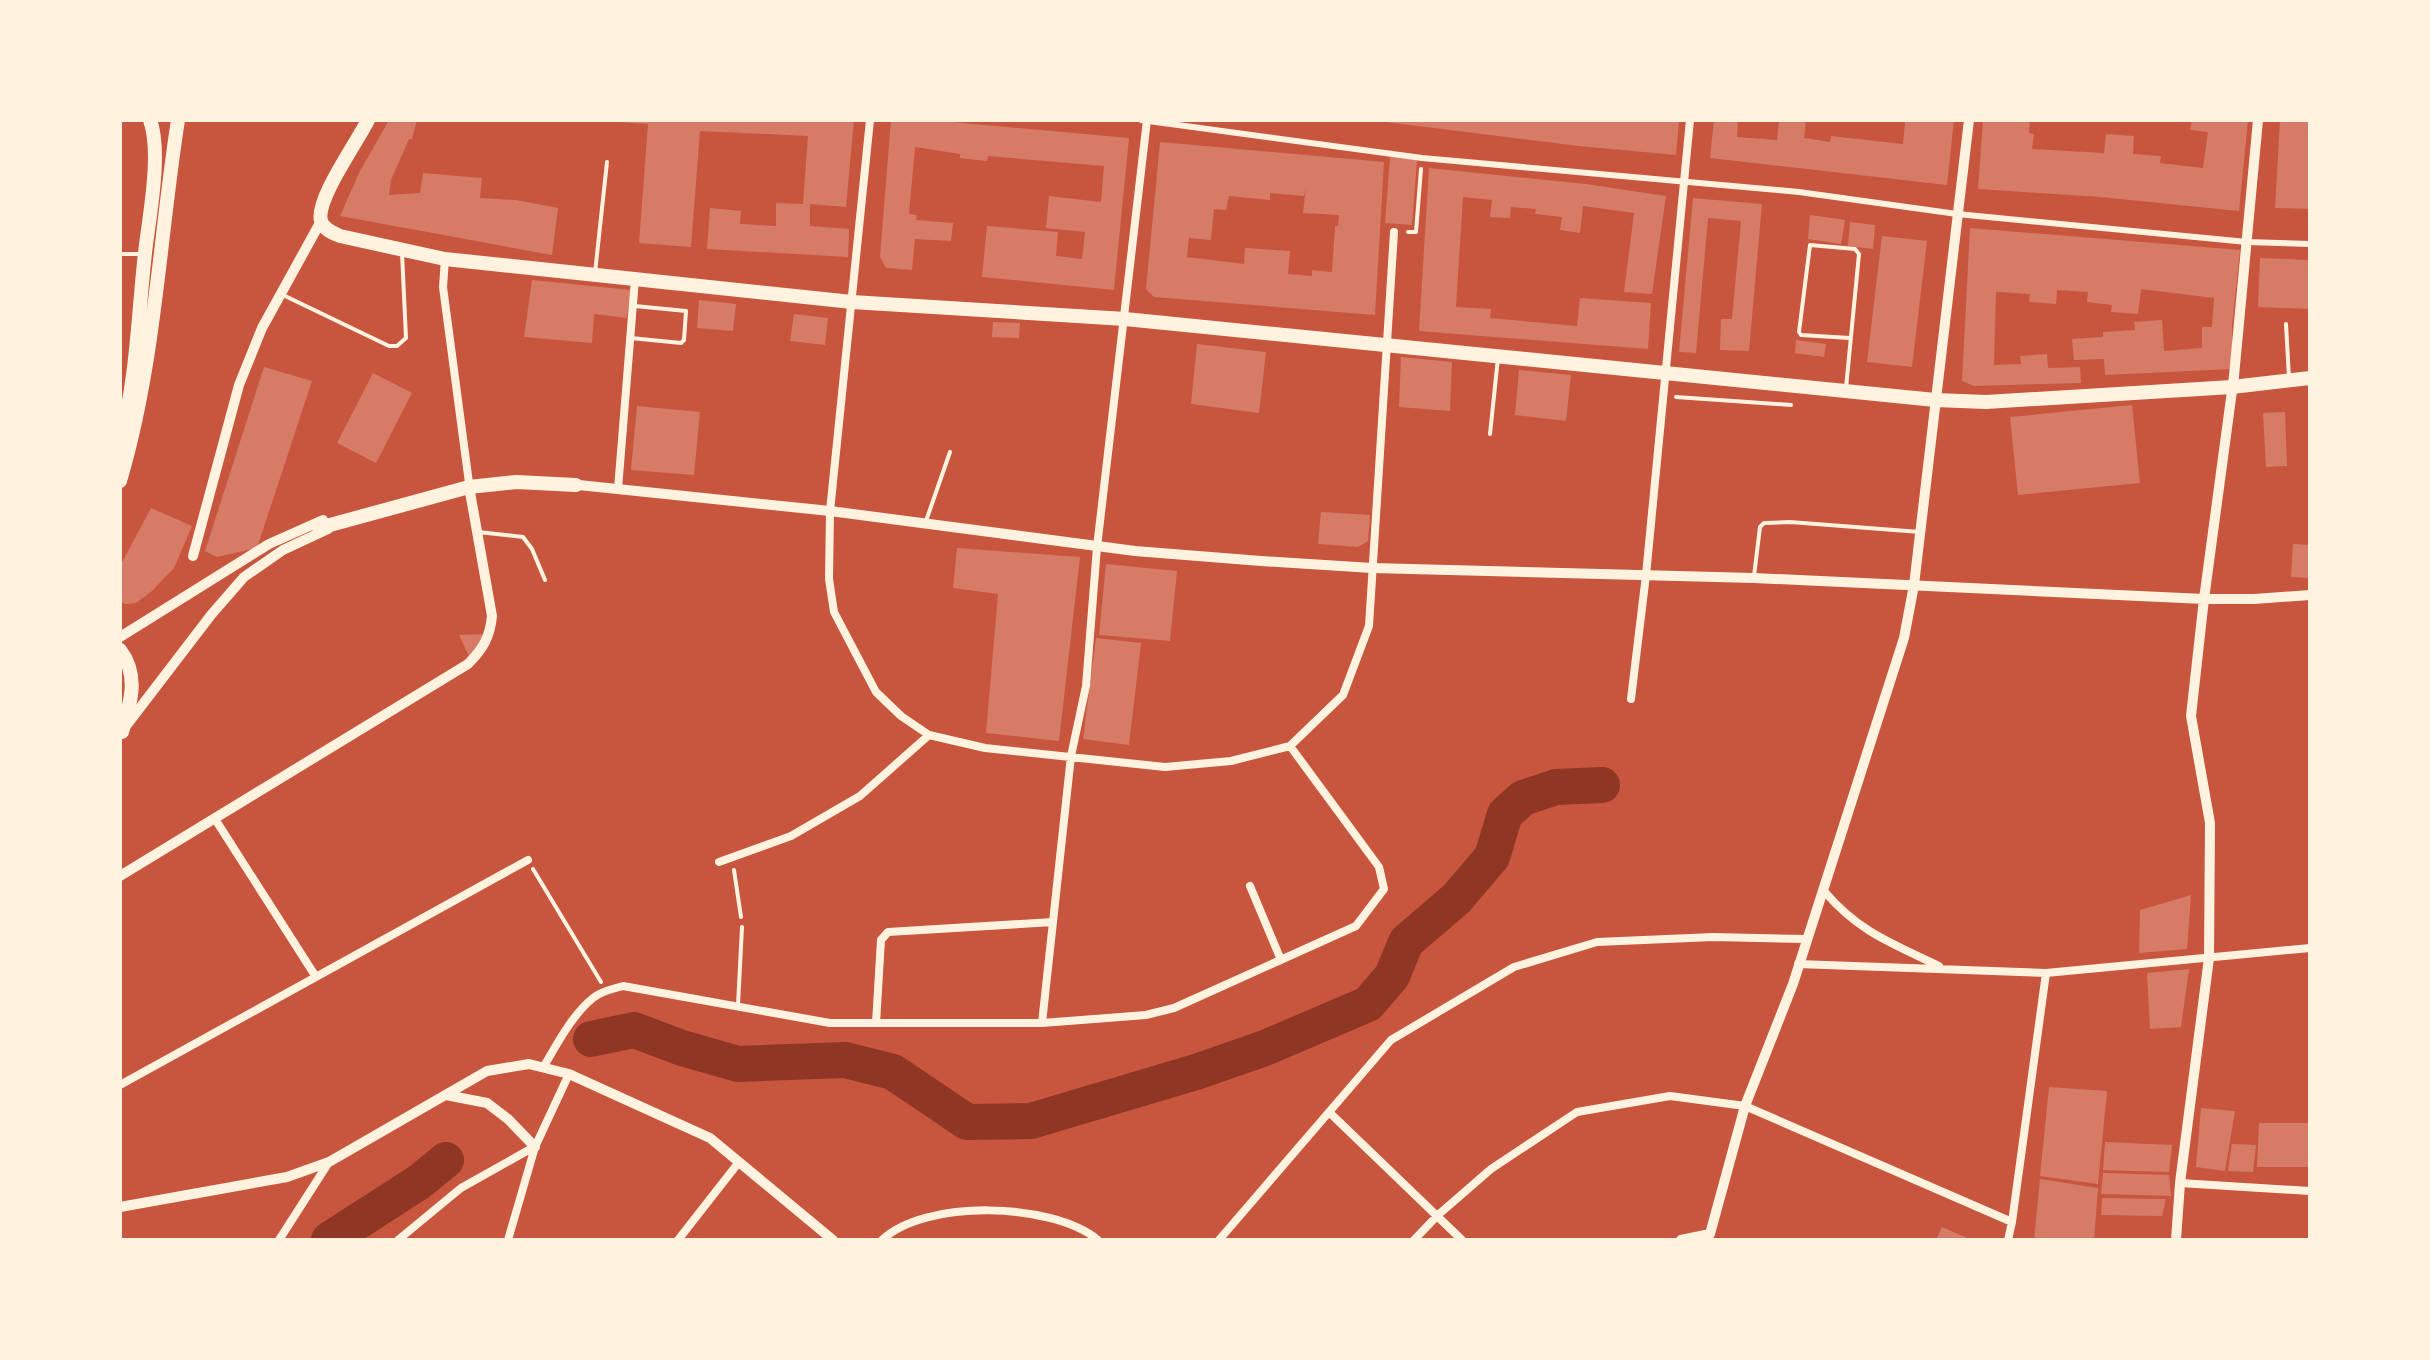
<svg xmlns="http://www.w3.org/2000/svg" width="2430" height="1360" viewBox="0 0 2430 1360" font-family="'Open Sans',sans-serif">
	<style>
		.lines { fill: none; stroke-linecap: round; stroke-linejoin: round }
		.river { stroke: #8f3625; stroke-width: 36 }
		.building { fill: #d67c66; fill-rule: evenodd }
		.path { stroke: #fff3e0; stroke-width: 4 }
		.service { stroke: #fff3e0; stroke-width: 4 }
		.pedestrian { stroke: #fff3e0; stroke-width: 6 }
		.minor { stroke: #fff3e0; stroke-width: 8 }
		.tertiary { stroke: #fff3e0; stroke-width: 10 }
		.primary { stroke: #fff3e0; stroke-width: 14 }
	</style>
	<rect width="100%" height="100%" fill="#c8553d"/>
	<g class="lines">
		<path class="river" d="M591,1039L634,1030L682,1048L738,1064L845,1060L893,1072L967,1122L1031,1121L1196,1072L1265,1048L1368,1004L1392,976L1406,942L1456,899L1492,857L1505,814L1523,798L1556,787L1602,785
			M329,1240L419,1182L446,1160"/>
	</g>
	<path class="building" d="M389,120H417L412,139H409L391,180L389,195L420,193L423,173L482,178L480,198L516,200L558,208L552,255L340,216L359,173Z
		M619,120H854L846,207L810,204V226L849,229L848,257L707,249L710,208L741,211L740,224L776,226V203L803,204L808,136L700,131L691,247L639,243L648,124L619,122Z
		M891,120H930L1129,138L1114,290L982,277L987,226L1058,232L1056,256L1082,259L1085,232L1046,228L1049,196L1101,202L1104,166L988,156L987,161L960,158V154L915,147L909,214L917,215L916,220L953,223L951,241L915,239L912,270L886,268L880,257Z
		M1386,120H1679L1676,155L1579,146L1386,122Z
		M1714,120H1738L1737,137L1777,140L1779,120H1806L1804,138L1830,142L1831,136L1903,144L1905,122L1954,120L1947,185L1710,158Z
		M1983,120H2030L2029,133L2034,134L2032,149L2104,153L2106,134L2134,136L2133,154L2161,156L2160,163L2203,168L2208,132L2190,130L2192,120H2248L2239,211L2100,197L1978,189Z
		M2280,120H2310V209L2275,208Z
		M1160,142L1384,162L1375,315L1154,297L1146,289ZM1306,187L1303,213L1339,215L1338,226H1335L1332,272L1312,270V276L1288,274L1290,251L1245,248L1244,264L1187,257L1189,238L1211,240L1214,209L1226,210L1229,196L1270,200V193L1304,196Z
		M1390,157L1417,160L1412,225L1385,223Z
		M1429,168L1586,184L1666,196L1652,294L1624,292L1634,213L1583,206L1580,233L1560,230L1562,217L1535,214L1536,209L1511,207L1510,218L1490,217L1492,200L1463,197L1456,307L1491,309L1490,318L1577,326L1580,298L1651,303L1648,349L1419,331Z
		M1693,198L1762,204L1749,351L1720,350L1721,319H1732L1741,221L1708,218L1696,353L1679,352Z
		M1810,215L1845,220L1841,244L1808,239Z
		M1850,222L1875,225L1873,249L1848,246Z
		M1970,228L2240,250L2232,327V369L2105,375L2104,359L2074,360L2072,339L2103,337V332L2135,330L2134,322L2162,320L2164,351L2202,348V327H2212L2214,298L2141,289L2138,314L2111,312L2112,305L2087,302L2088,292L2057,290L2056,304L2029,302L2030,294L1996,292L1994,365L2021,364L2020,356L2047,354L2048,368L2080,367L2081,383L1974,386L1962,381Z
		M1882,236L1927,241L1912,367L1867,362Z
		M2260,258L2310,260V309L2258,307Z
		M532,280L631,290L627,318L594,314L592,343L524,337Z
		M699,300L736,304L733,331L697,328Z
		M794,314L828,318L825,345L790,341Z
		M993,322L1020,323L1019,338L992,337Z
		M1796,340L1826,344L1824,357L1795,353Z
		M1197,344L1266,352L1259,413L1191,404Z
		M1401,357L1452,362L1450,411L1399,407Z
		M264,367L312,381L257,548L217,557L205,551Z
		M1519,370L1571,375L1566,421L1515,415Z
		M373,373L412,393L376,463L337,443Z
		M2132,405L2140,483L2018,495L2010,417Z
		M637,406L700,412L694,475L631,470Z
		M2285,412L2287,466L2266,467L2263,413Z
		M151,508L192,526L174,568L152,591L136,603L125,604L120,601V566Z
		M1321,512L1370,515L1368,541L1358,547L1318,544Z
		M2293,544L2310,545V578L2291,577Z
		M957,548L1080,557L1059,741L986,733L998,594L953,588Z
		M1106,564L1177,571L1170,641L1099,635Z
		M489,634L471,661L459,635Z
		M1096,638L1141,643L1129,745L1083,739Z
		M2191,895L2187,949L2139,953L2140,910Z
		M2189,969L2181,1027L2150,1029L2147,973Z
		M2049,1087L2107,1091L2098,1184L2040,1176Z
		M2201,1108L2235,1111L2225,1171L2196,1167Z
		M2259,1123H2310V1167H2257Z
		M2105,1142L2172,1145L2169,1172L2103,1170Z
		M2232,1144L2256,1145L2253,1172L2228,1171Z
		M2103,1173L2169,1175L2171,1196L2101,1194Z
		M2040,1179L2098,1188L2094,1240H2034Z
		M2102,1198L2166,1199L2162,1216L2101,1215Z
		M1942,1227L1972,1240H1936Z"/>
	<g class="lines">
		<path class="path" d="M1408,232H1416L1421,169
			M1676,397L1791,405
			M533,869L601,982
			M734,870L741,917"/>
		<path class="service" d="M120,254H142
			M595,273L607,162
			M283,295L389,346H397L406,338L402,253
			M2286,324L2289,378
			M631,338L681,343L684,340L686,311L635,306
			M1846,388L1859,254L1855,249L1810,245L1799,332L1801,335L1850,338
			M1490,434L1498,358
			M926,521L950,452
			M478,532L523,537L532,549L545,580
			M1754,576L1760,527L1764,523L1790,522L1920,532
			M738,1005L742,927"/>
		<path class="pedestrian" d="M1141,120L1422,158L1799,192L1957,214L2247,242L2310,244"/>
		<path class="minor" d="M870,120L830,511L829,579L834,612L876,692L901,716L929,735L985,748L1165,767L1231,761L1290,746L1343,695L1369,626L1394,232
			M445,259L443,287L469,483
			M618,489L635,279
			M1631,699L1646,575L1690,120
			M215,819L316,977
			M719,862L791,836L860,796L929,735
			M1250,886L1281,960
			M1824,891C1859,932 1891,943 1939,966
			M1798,964L2046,973L2310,948
			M876,1023L881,940L888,932L1053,922
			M1042,1023L1071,756L1086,686L1097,547L1147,120
			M544,1066C557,1044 572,1015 593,998C601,991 613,989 623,986L830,1023H1042L1146,1015L1174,1008L1356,926L1384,889L1379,867L1290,746
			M120,1085L528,860
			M1330,1113L1462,1240
			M2180,1183L2310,1191
			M279,1240L329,1162
			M398,1240L461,1188L534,1147
			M508,1240L535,1147L569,1074
			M678,1240L739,1162
			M882,1240C925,1199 1052,1202 1098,1240
			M1219,1240L1391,1040L1514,967L1597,942L1713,937L1807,939
			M1414,1240L1438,1215L1491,1169L1577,1112L1670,1096L1745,1106L2012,1222
			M2008,1240L2012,1222L2046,973"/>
		<path class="tertiary" d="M569,484L830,511L1135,551L1261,561L1372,568L1754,578L2204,599H2254L2310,595
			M193,556L239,385L262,328L321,221
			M120,637L269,544L323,520
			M126,726L211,615L244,577L283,550L328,529
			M120,876L468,664C483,649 490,637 492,616L470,492
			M446,1095L487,1103L508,1119L535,1147
			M120,1207L287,1177L329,1162L487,1071L529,1064L569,1074L710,1138L833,1240
			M1681,1240L1710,1234L1745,1106L1793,984L1904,638L1914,585L1969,120
			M2176,1240L2180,1183L2209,958L2210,823L2191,716L2204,599L2234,376L2258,120"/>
		<path class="primary" d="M368,120C358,141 315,200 321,221C323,229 333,233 340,236L445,259L852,302L1125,319L1935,400L1986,402L2232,387L2310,378
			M120,441C137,380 138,315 145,253C149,217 162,153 150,120
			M120,481C155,363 159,241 178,120
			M319,528L469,487L516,482L576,485
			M120,650C140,676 130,704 122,732"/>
	</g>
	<rect width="2430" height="1360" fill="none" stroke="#fff3e0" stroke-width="244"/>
</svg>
